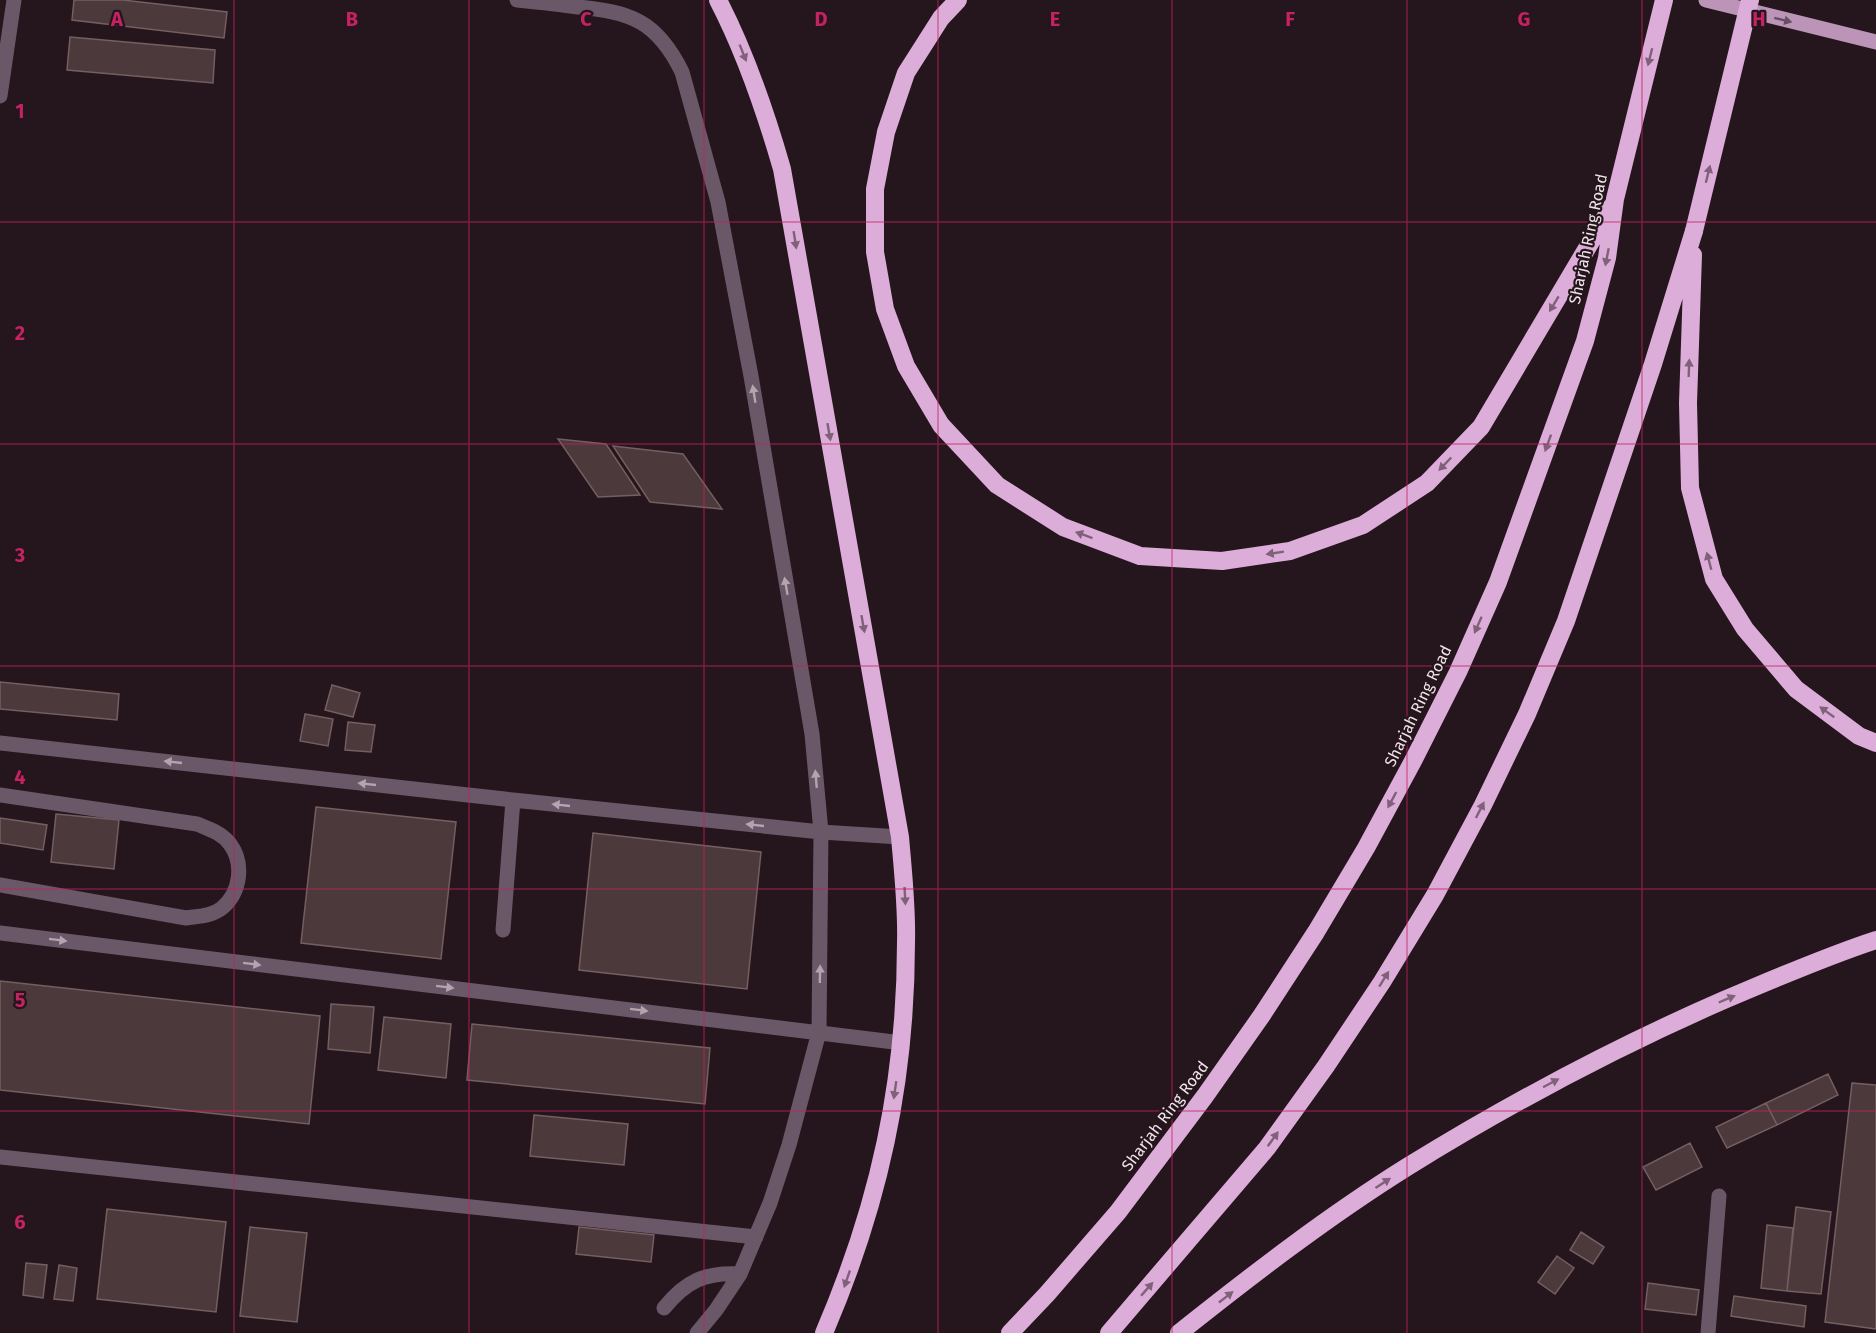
<svg xmlns="http://www.w3.org/2000/svg" width="1876" height="1333" viewBox="0 0 1876 1333" font-family="'Fira Sans',sans-serif">
	<style>
		.building { fill: #4c393b; stroke: #745e60; stroke-width: 1.5 }
		.lines { fill: none; stroke-linecap: round; stroke-linejoin: round }
		.service { stroke: #6a5768; stroke-width: 15 }
		.primary { stroke: #bb94b8; stroke-width: 15 }
		.motorway { stroke: #dcadd8; stroke-width: 18 }
		.motorway-bridge { stroke: #dcadd8; stroke-width: 18 }
		.oneway { fill: #684e62 }
		.oneway2 { fill: #80617a }
		.oneway3 { fill: #b3a4ae }
		.grid { fill: none; stroke: #c42262; stroke-width: 1.5; stroke-opacity: 0.55 }
		.labels { text-anchor: middle; dominant-baseline: central; stroke-width: 4.5; stroke-linejoin: round; paint-order: stroke }
		.street-label { font-size: 16px; fill: #efe3e8; stroke: #25151c }
		.grid-label { font-size: 20px; text-anchor: middle; font-weight: bold; fill: #c42262; stroke: #25151c; stroke-width: 4.5; stroke-linejoin: round; paint-order: stroke }
	</style>
	<rect width="100%" height="100%" fill="#25151c"/>
	<path class="building" d="M74,0H123L227,12L224,38L72,20Z
		M70,37L215,50L213,83L67,70Z
		M558,439L606,444L640,495L598,497Z
		M613,446L683,454L722,509L650,502Z
		M0,682L119,694L117,720L0,709Z
		M332,685L360,693L353,717L325,710Z
		M305,714L333,719L328,746L300,741Z
		M348,722L375,725L371,752L345,750Z
		M316,807L456,822L441,959L301,943Z
		M56,814L119,820L114,869L51,862Z
		M0,818L47,825L43,850L0,843Z
		M593,833L761,852L747,989L579,970Z
		M0,981L320,1016L309,1124L0,1090Z
		M331,1004L374,1007L370,1053L328,1049Z
		M384,1017L451,1024L446,1078L378,1070Z
		M472,1024L710,1048L705,1104L467,1080Z
		M1828,1074L1838,1095L1777,1125L1766,1103Z
		M1852,1083L1876,1085V1329L1825,1322Z
		M1766,1103L1777,1125L1727,1148L1716,1127Z
		M534,1115L628,1124L624,1165L530,1156Z
		M1690,1143L1702,1167L1656,1190L1643,1167Z
		M1796,1207L1831,1212L1821,1294L1787,1291Z
		M107,1209L226,1222L216,1312L97,1299Z
		M1767,1225L1793,1228L1787,1291L1761,1288Z
		M250,1227L307,1233L297,1322L240,1316Z
		M579,1227L654,1235L651,1262L576,1254Z
		M1581,1232L1604,1247L1593,1264L1570,1250Z
		M1557,1256L1574,1268L1555,1294L1538,1282Z
		M26,1263L47,1265L43,1298L23,1295Z
		M59,1265L77,1268L73,1301L54,1299Z
		M1648,1283L1699,1290L1696,1315L1645,1309Z
		M1734,1296L1806,1306L1804,1327L1731,1316Z"/>
	<g class="lines">
		<path class="service" d="M517,0C537,2 557,4 578,7C631,12 657,21 682,72L718,202L751,376L812,734L821,832L819,1032L789,1145L770,1203L740,1274L716,1310L697,1333
			M0,96L14,0
			M0,743L513,800L821,832L900,837
			M0,795L197,824C209,829 222,833 230,844C244,863 241,892 222,908C212,916 199,916 186,918L0,885
			M503,930L513,800
			M0,933L902,1043
			M0,1157L756,1237
			M664,1308C686,1281 705,1272 740,1274
			M1708,1333L1719,1196"/>
		<path class="primary" d="M1706,0L1876,42"/>
		<path class="motorway" d="M718,0C746,54 765,110 782,169L900,837C903,872 907,907 906,942C906,1082 879,1205 824,1333
			M958,0L941,18L906,73L886,132L875,189V252L885,309L906,366L941,425L997,485L1063,527L1140,556L1222,561L1290,551L1363,525L1427,483L1481,427L1612,206
			M1693,255L1688,403L1690,488L1714,579L1745,629L1796,689L1859,736L1876,743
			M1010,1333L1047,1294L1118,1212L1205,1096L1262,1015L1316,932L1366,848L1413,761L1458,672L1498,582L1585,341L1607,258L1615,199L1664,0
			M1109,1333L1267,1148L1326,1066L1382,982L1435,895L1483,805L1527,714L1566,621L1653,364L1694,231
			M1179,1333C1252,1275 1327,1217 1407,1167C1509,1104 1614,1048 1724,1000C1774,979 1824,957 1876,940"/>
		<path class="motorway-bridge" d="M1694,231L1750,0"/>
	</g>
	<defs><path id="oneway-solid" d="M-6-.8H1V-3.2L6.5 0L1 3.2V.8H-6Z" transform="scale(1.5)"/></defs>
	<use class="oneway" href="#oneway-solid" transform="translate(1783 20) rotate(14)"/>
	<g class="oneway2">
		<use href="#oneway-solid" transform="translate(743 53) rotate(68)"/>
		<use href="#oneway-solid" transform="translate(1650 57) rotate(104)"/>
		<use href="#oneway-solid" transform="translate(1708 174) rotate(-76)"/>
		<use href="#oneway-solid" transform="translate(795 240) rotate(81)"/>
		<use href="#oneway-solid" transform="translate(1607 257) rotate(101)"/>
		<use href="#oneway-solid" transform="translate(1554 304) rotate(121)"/>
		<use href="#oneway-solid" transform="translate(1689 368) rotate(-88)"/>
		<use href="#oneway-solid" transform="translate(829 432) rotate(80)"/>
		<use href="#oneway-solid" transform="translate(1548 443) rotate(110)"/>
		<use href="#oneway-solid" transform="translate(1445 464) rotate(134)"/>
		<use href="#oneway-solid" transform="translate(1084 535) rotate(-160)"/>
		<use href="#oneway-solid" transform="translate(1275 553) rotate(171)"/>
		<use href="#oneway-solid" transform="translate(1709 561) rotate(-105)"/>
		<use href="#oneway-solid" transform="translate(863 624) rotate(80)"/>
		<use href="#oneway-solid" transform="translate(1478 625) rotate(114)"/>
		<use href="#oneway-solid" transform="translate(1827 712) rotate(-144)"/>
		<use href="#oneway-solid" transform="translate(1392 800) rotate(118)"/>
		<use href="#oneway-solid" transform="translate(1480 810) rotate(-63)"/>
		<use href="#oneway-solid" transform="translate(905 896) rotate(87)"/>
		<use href="#oneway-solid" transform="translate(1384 979) rotate(-58)"/>
		<use href="#oneway-solid" transform="translate(1727 999) rotate(-23)"/>
		<use href="#oneway-solid" transform="translate(1551 1083) rotate(-28)"/>
		<use href="#oneway-solid" transform="translate(895 1090) rotate(98)"/>
		<use href="#oneway-solid" transform="translate(1273 1139) rotate(-54)"/>
		<use href="#oneway-solid" transform="translate(1383 1183) rotate(-33)"/>
		<use href="#oneway-solid" transform="translate(847 1279) rotate(109)"/>
		<use href="#oneway-solid" transform="translate(1147 1289) rotate(-49)"/>
		<use href="#oneway-solid" transform="translate(1226 1297) rotate(-38)"/>
	</g>
	<g class="oneway3">
		<use href="#oneway-solid" transform="translate(754 394) rotate(-99)"/>
		<use href="#oneway-solid" transform="translate(786 586) rotate(-100)"/>
		<use href="#oneway-solid" transform="translate(173 762) rotate(-174)"/>
		<use href="#oneway-solid" transform="translate(816 779) rotate(-95)"/>
		<use href="#oneway-solid" transform="translate(367 784) rotate(-174)"/>
		<use href="#oneway-solid" transform="translate(561 805) rotate(-174)"/>
		<use href="#oneway-solid" transform="translate(755 825) rotate(-174)"/>
		<use href="#oneway-solid" transform="translate(58 940) rotate(7)"/>
		<use href="#oneway-solid" transform="translate(252 964) rotate(7)"/>
		<use href="#oneway-solid" transform="translate(820 974) rotate(-89)"/>
		<use href="#oneway-solid" transform="translate(445 987) rotate(7)"/>
		<use href="#oneway-solid" transform="translate(639 1010) rotate(7)"/>
	</g>
	<path class="grid" d="M234,0V1333M469,0V1333M704,0V1333M938,0V1333M1172,0V1333M1407,0V1333M1642,0V1333M0,222H1876M0,444H1876M0,666H1876M0,889H1876M0,1111H1876"/>
	<g class="labels">
		<g class="street-label">
			<text transform="translate(1588 239) rotate(-78)">Sharjah Ring Road</text>
			<text transform="translate(1418 706) rotate(-64)">Sharjah Ring Road</text>
			<text transform="translate(1165 1116) rotate(-53)">Sharjah Ring Road</text>
		</g>
	</g>
	<g class="grid-label">
		<text x="117" y="26">A</text>
		<text x="352" y="26">B</text>
		<text x="586" y="26">C</text>
		<text x="821" y="26">D</text>
		<text x="1055" y="26">E</text>
		<text x="1290" y="26">F</text>
		<text x="1524" y="26">G</text>
		<text x="1759" y="26">H</text>
		<text x="20" y="118">1</text>
		<text x="20" y="340">2</text>
		<text x="20" y="562">3</text>
		<text x="20" y="784">4</text>
		<text x="20" y="1007">5</text>
		<text x="20" y="1229">6</text>
	</g>
</svg>
